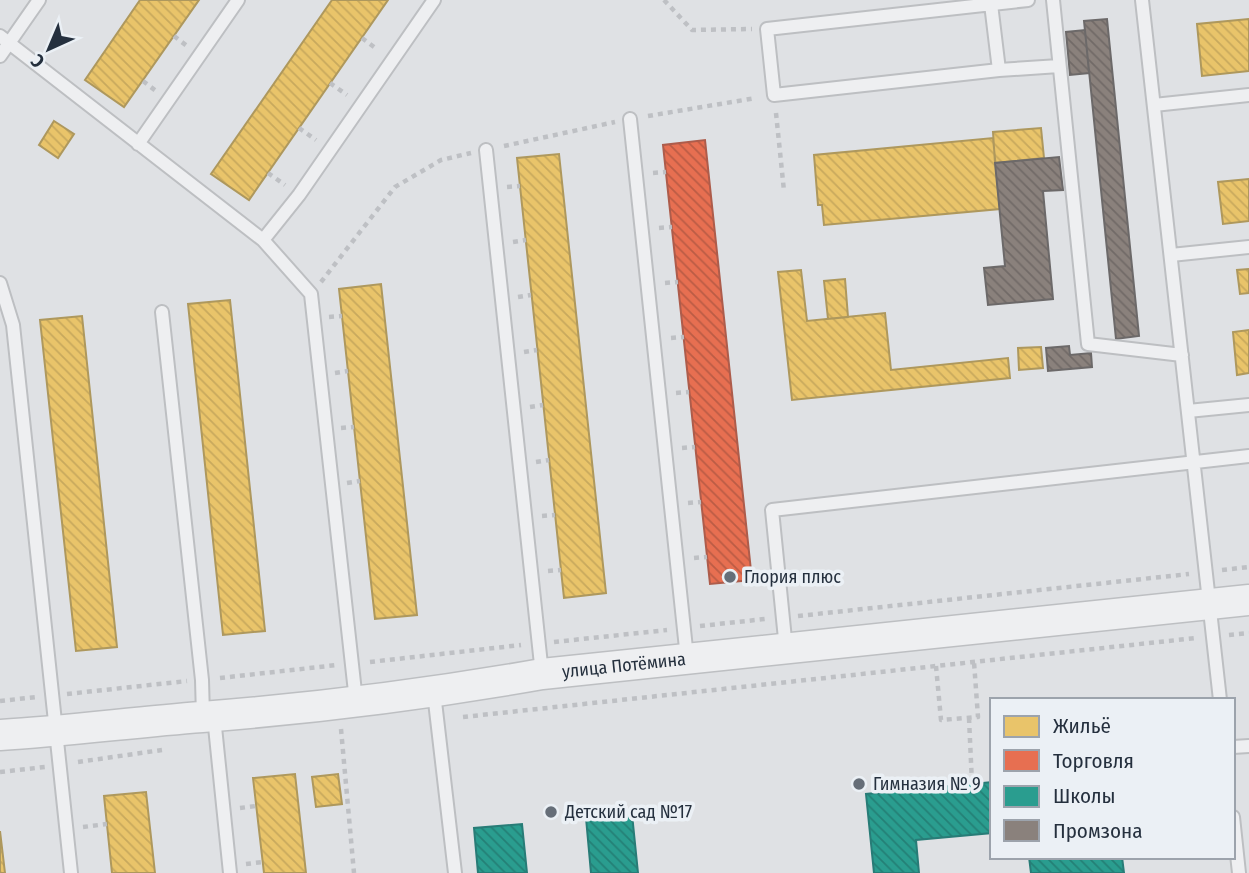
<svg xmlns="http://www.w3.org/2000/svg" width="1249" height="873" viewBox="0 0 1249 873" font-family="'Fira Sans Condensed',sans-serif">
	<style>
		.homes { fill: url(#homes-back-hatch); stroke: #ae985d; stroke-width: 2 }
		.shops { fill: url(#shops-back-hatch); stroke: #ad5c4b; stroke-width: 2 }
		.schools { fill: url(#schools-back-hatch); stroke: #287c77; stroke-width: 2 }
		.industry { fill: url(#industry-back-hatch); stroke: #6c6969; stroke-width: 2 }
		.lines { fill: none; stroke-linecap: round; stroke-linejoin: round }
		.service-casing { stroke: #bdbfc2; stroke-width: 16 }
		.tertiary-casing { stroke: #bdbfc2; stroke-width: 33 }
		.path { stroke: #bec0c4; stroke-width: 4.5; stroke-dasharray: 5 5; stroke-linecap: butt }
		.service { stroke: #eeeff1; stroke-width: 12 }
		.tertiary { stroke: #eeeff1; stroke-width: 30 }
		.poi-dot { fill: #666e78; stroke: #ebf0f5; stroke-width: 2.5 }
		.labels { text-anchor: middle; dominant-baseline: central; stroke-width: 7; stroke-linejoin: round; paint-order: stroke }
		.poi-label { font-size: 18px; fill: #25303e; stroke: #ebf0f5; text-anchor: start }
		.street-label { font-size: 18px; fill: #25303e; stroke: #ebf0f5 }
	</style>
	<defs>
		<pattern id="homes-back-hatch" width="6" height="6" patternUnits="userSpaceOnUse" patternTransform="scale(1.75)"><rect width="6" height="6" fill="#e9c46a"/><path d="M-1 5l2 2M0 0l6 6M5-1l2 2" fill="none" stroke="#c8a95d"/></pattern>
		<pattern id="shops-back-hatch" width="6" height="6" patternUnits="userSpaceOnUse" patternTransform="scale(1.75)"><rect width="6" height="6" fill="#e76f51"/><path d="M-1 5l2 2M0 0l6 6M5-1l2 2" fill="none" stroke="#bb5c45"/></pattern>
		<pattern id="schools-back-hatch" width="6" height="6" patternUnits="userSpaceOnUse" patternTransform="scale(1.75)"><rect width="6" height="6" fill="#2a9d8f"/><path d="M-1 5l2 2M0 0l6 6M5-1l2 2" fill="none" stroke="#248076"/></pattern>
		<pattern id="industry-back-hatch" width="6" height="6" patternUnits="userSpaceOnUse" patternTransform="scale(1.75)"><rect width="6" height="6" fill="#8a817c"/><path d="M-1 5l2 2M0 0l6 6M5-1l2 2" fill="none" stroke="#716a67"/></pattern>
	</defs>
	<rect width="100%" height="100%" fill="#dfe1e4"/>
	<path class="homes" d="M140,0H199L124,107L85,80Z
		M332,0H388L249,200L211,174Z
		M1249,19V71L1202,76L1197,24Z
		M54,121L74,134L58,158L39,145Z
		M1041,128L1044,158L995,163L993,132Z
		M993,138L1000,209L824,225L822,205H818L814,155Z
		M559,154L606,593L564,598L517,158Z
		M1249,179V221L1223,224L1218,182Z
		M1249,269V293L1240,294L1237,270Z
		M801,270L807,321L885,313L891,370L1008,358L1010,378L792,400L778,272Z
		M845,279L848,317L828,319L824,281Z
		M381,284L417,615L375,619L339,289Z
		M230,300L265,631L223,635L188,304Z
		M82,316L117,647L76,651L40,320Z
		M1249,330V373L1237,375L1233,332Z
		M1041,347L1043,368L1019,370L1018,348Z
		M295,774L306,873H264L253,778Z
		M338,774L342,804L316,807L312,777Z
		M146,792L155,873H112L104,796Z
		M0,831L5,873H0Z"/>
	<path class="shops" d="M705,140L752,580L710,584L663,145Z"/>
	<path class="schools" d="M992,782V833L916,840L919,873H874L866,794Z
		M632,814L638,873H591L586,818Z
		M522,824L527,873H478L474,828Z
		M1029,857H1122L1124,873H1031Z"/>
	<path class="industry" d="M1107,19L1139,336L1116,339L1084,21Z
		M1085,30L1089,73L1070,75L1066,32Z
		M1059,157L1063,190L1043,191L1053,299L988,305L984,268L1005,266L995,163Z
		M1069,346L1070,355L1091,353L1092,367L1048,371L1046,348Z"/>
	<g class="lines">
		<defs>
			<path id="service" d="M1053,0L1088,344L1182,355
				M1142,0L1220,700
				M991,4L999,70L1059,66
				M0,36L263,240L311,294L356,701
				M0,56L39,0
				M999,70L774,95L767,29L1028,0
				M1154,105L1249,95
				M630,119L687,658
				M138,144L238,0
				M486,150L542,674
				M263,240L299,195L434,0
				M1171,255L1249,247
				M0,283L13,325L71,873
				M162,312L202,680L203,716
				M1188,411L1249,405
				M786,649L772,510L1249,456
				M434,693L455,873
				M214,717L230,873
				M1233,747L1249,746
				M1233,817L1239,873"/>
			<g id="tertiary">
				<path id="s1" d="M0,735C68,731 135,722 202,717C317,708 429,694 542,674L1249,600"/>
			</g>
		</defs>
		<use href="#service" class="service-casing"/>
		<use href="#tertiary" class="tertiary-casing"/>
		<path class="path" d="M664,0L692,30L752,29
			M174,36L187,46
			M362,38L378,50
			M143,81L156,91
			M330,83L347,95
			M776,113L784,191
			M648,116L756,98
			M299,128L316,140
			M504,146L615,122
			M268,173L285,185
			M653,173L666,172
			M507,187L520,186
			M659,228L672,227
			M513,242L526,240
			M321,282L395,187L441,160L471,153
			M665,283L678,282
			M518,297L531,295
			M329,317L342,316
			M671,338L684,337
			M524,352L537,350
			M335,373L348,371
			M676,393L689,392
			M530,407L543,405
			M341,428L354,427
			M682,448L695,447
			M536,462L549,460
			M347,483L360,481
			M688,503L701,502
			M542,516L555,515
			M694,558L707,557
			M1222,570L1249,567
			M548,571L561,570
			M798,616L1189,574
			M700,626L765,619
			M1229,635L1249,633
			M554,642L667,630
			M370,662L521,645
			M936,666L941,720L978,717L974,662
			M220,678L337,665
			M67,694L187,681
			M0,701L37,697
			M463,717L1196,638
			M969,718L972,784
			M341,729L354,873
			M78,762L162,750
			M0,772L45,767
			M240,808L256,806
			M83,827L107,824
			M246,864L263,862"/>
		<use href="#service" class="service"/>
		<use href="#tertiary" class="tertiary"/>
	</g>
	<g class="poi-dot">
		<circle cx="730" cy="577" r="7"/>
		<circle cx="859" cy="784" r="7"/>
		<circle cx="551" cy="812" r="7"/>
	</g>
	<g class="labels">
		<g class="poi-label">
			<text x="744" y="577">Глория плюс</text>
			<text x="873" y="784">Гимназия № 9</text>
			<text x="565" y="812">Детский сад №17</text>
		</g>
		<g class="street-label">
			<text stroke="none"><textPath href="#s1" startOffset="628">улица Потёмина</textPath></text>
		</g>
	</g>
	<rect x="990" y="698" width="245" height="161" fill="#ebf0f5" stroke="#9ca3ac" stroke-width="2"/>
	<rect x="1004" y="716" width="35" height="21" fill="#e9c46a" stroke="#9ca3ac" stroke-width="2"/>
	<text x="1053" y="733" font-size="21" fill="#25303e">Жильё</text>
	<rect x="1004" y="750" width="35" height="21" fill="#e76f51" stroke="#9ca3ac" stroke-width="2"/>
	<text x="1053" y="768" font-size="21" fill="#25303e">Торговля</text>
	<rect x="1004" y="786" width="35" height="21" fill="#2a9d8f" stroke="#9ca3ac" stroke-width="2"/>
	<text x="1053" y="803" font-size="21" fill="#25303e">Школы</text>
	<rect x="1004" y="820" width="35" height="21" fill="#8a817c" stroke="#9ca3ac" stroke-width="2"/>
	<text x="1053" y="838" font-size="21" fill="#25303e">Промзона</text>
	<g transform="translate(49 49) rotate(224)" stroke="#ebf0f5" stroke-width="5" paint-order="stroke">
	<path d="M0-5L12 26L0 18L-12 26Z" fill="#25303e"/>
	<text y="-10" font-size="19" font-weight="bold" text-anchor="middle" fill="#25303e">С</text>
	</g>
</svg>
